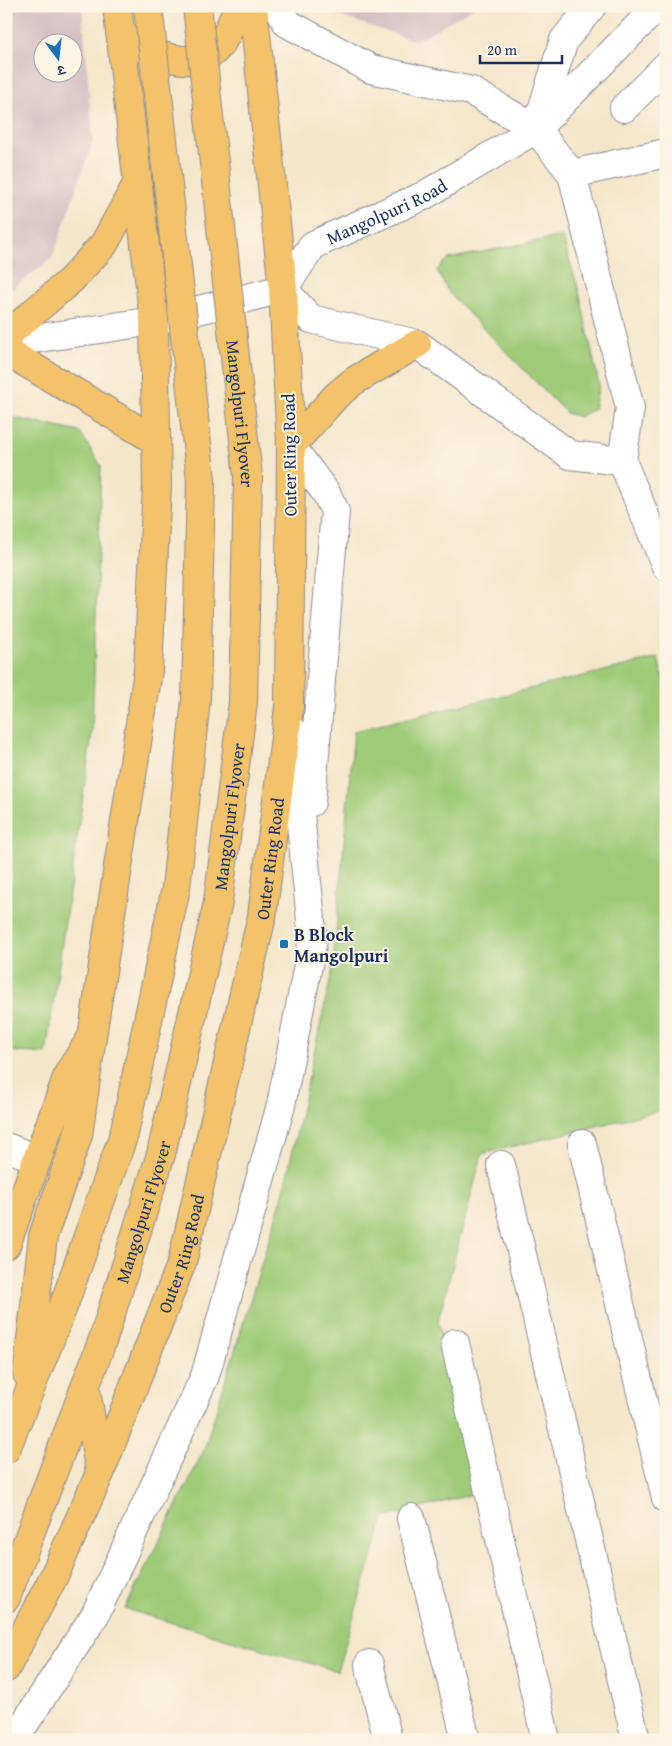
<svg xmlns="http://www.w3.org/2000/svg" width="672" height="1746" viewBox="0 0 672 1746" font-family="'Gentium Book Plus','Noto Serif Devanagari',serif">
	<style>
		.industrial { fill: #d2bec3; fill-rule: evenodd }
		.green { fill: #9fcb78; stroke: #5d7d6b }
		.lines { fill: none; stroke-linecap: round; stroke-linejoin: round }
		.minor-casing { stroke: #888a94; stroke-width: 30 }
		.major-casing { stroke: #888a94; stroke-width: 30 }
		.highway-casing { stroke: #888a94; stroke-width: 30 }
		.minor { stroke: #fff; stroke-width: 28 }
		.major { stroke: #f4c26a; stroke-width: 28 }
		.highway { stroke: #f4c26a; stroke-width: 28 }
		.highway-bridge-casing { stroke: #888a94; stroke-width: 30; stroke-linecap: butt }
		.highway-bridge { stroke: #f4c26a; stroke-width: 28 }
		.poi-dot { fill: #1f6fb2; stroke: #fcf5e5; stroke-width: 2 }
		.labels { text-anchor: middle; dominant-baseline: central; stroke-width: 4; stroke-linejoin: round; paint-order: stroke }
		.street-label { font-size: 18px; fill: #1b2f5e; stroke: #fcf5e5 }
		.poi-label { font-size: 18px; font-weight: bold; fill: #1b2f5e; stroke: #fcf5e5; text-anchor: start }
	</style>
	<rect width="100%" height="100%" fill="#fcf5e5"/>
	<filter id="ink" filterUnits="userSpaceOnUse"><feTurbulence type="fractalNoise" baseFrequency=".02" numOctaves="2"/><feDisplacementMap in="SourceGraphic" scale="10" xChannelSelector="R" yChannelSelector="G"/><feConvolveMatrix kernelMatrix="1 2 1 2 8 2 1 2 1" color-interpolation-filters="sRGB"/></filter>
	<filter id="wash" filterUnits="userSpaceOnUse"><feTurbulence type="fractalNoise" baseFrequency=".0096" numOctaves="4" result="noise"/><feDisplacementMap in="SourceGraphic" scale="20" xChannelSelector="R" yChannelSelector="G"/><feGaussianBlur stdDeviation="1.12" result="paint"/><feColorMatrix in="noise" values="0 0 0 0 0 0 0 0 0 0 0 0 0 0 0 0 0 1.4 0 .05"/><feComposite in="paint" operator="in"/></filter>
	<g filter="url(#wash)">
		<rect width="100%" height="100%" fill="#f4e6cb"/>
		<path class="industrial" d="M6,6H82L93,141L52,258L6,294ZM42,42H72V72H42Z
			M333,6H476L416,41L334,14Z"/>
		<path class="green" d="M562,236L579,291L599,385L594,409L579,417L566,413L449,293L437,270L448,259Z
			M15,418L80,432L101,466L92,733L46,1054L6,1051V419Z
			M658,658L666,690V1109L482,1154L438,1321L477,1493L384,1518L337,1671L125,1609L204,1450L283,1194L333,967L354,731Z"/>
	</g>
	<g filter="url(#ink)">
		<g class="lines">
			<defs>
				<g id="minor">
					<path d="M278,6L287,23L371,69L471,91L536,129L572,174L630,408L622,461L666,566"/>
					<path d="M624,108L666,66"/>
					<path d="M538,123L564,40L592,6"/>
					<path d="M572,174L666,153"/>
					<path id="s1" d="M283,289L313,245L423,196L536,129L658,6"/>
					<path d="M283,289L311,319L417,344L570,455L622,461"/>
					<path d="M6,343L154,321L283,289"/>
					<path d="M291,446L326,493L335,511L311,802"/>
					<path d="M582,1144L666,1498"/>
					<path d="M6,1147L37,1159"/>
					<path d="M501,1165L636,1740"/>
					<path d="M455,1343L546,1740"/>
					<path d="M411,1518L466,1740"/>
					<path d="M369,1664L388,1740"/>
					<path d="M14,1740L95,1615L205,1376L281,1105L313,939L291,729"/>
				</g>
				<g id="major">
					<path d="M135,40C147,56 195,68 211,54C225,43 232,22 238,6"/>
					<path d="M6,336L71,280L104,244L137,184"/>
					<path d="M6,351L155,440"/>
					<path d="M291,446L336,396L354,381L417,344"/>
					<path d="M6,1245L69,1072L92,1037L148,671L157,485L154,321L117,6"/>
					<path id="s2" d="M6,1668L53,1578L100,1473L182,1262L262,916L289,707L291,446L283,289L253,6"/>
				</g>
				<g id="highway">
					<path d="M27,1374L43,1236L78,1135L92,1037"/>
					<path d="M86,1390L100,1473"/>
					<path d="M6,1449L62,1310L124,1134L176,888L196,699L199,567"/>
					<path id="s3" d="M6,1598L103,1339L161,1154L218,902L243,702L246,567"/>
				</g>
			</defs>
			<use href="#minor" class="minor-casing"/>
			<use href="#major" class="major-casing"/>
			<use href="#highway" class="highway-casing"/>
			<use href="#minor" class="minor"/>
			<use href="#major" class="major"/>
			<use href="#highway" class="highway"/>
			<defs>
				<g id="highway-bridge">
					<path d="M148,6L201,480L199,567"/>
					<path id="s4" d="M197,6L248,477L246,567"/>
				</g>
			</defs>
			<use href="#highway-bridge" class="highway-bridge-casing"/>
			<use href="#highway-bridge" class="highway-bridge"/>
		</g>
	</g>
	<rect class="poi-dot" x="279" y="939" width="10" height="10" rx="2.5"/>
	<g class="labels">
		<g class="street-label">
			<text stroke="none"><textPath href="#s1" startOffset="134">Mangolpuri Road</textPath></text>
			<text stroke="none"><textPath href="#s4" startOffset="410">Mangolpuri Flyover</textPath></text>
			<text transform="translate(289 455) rotate(-91)">Outer Ring Road</text>
			<text stroke="none"><textPath href="#s3" startOffset="815">Mangolpuri Flyover</textPath></text>
			<text stroke="none"><textPath href="#s2" startOffset="856">Outer Ring Road</textPath></text>
			<text stroke="none"><textPath href="#s3" startOffset="410">Mangolpuri Flyover</textPath></text>
			<text stroke="none"><textPath href="#s2" startOffset="451">Outer Ring Road</textPath></text>
		</g>
		<g class="poi-label">
			<text x="294" y="934">B Block<tspan x="294" dy="21">Mangolpuri</tspan></text>
		</g>
	</g>
	<rect width="672" height="1746" fill="none" stroke="#fcf5e5" stroke-width="25"/>
	<g transform="translate(58 58) rotate(165)"><circle r="24" fill="#fcf5e5" stroke="#a2a6af"/>
	<path d="M0-4L9 19L0 12L-9 19Z" fill="#1f6fb2"/>
	<text y="-8" font-size="14" font-weight="bold" text-anchor="middle" fill="#1b2f5e">उ</text>
	</g>
	<path d="M480 55v8h82v-8" fill="none" stroke="#1b2f5e" stroke-width="2.5"/>
	<text x="487" y="55" font-size="15" fill="#1b2f5e" stroke="#fcf5e5" stroke-width="4" paint-order="stroke">20 m</text>
</svg>
